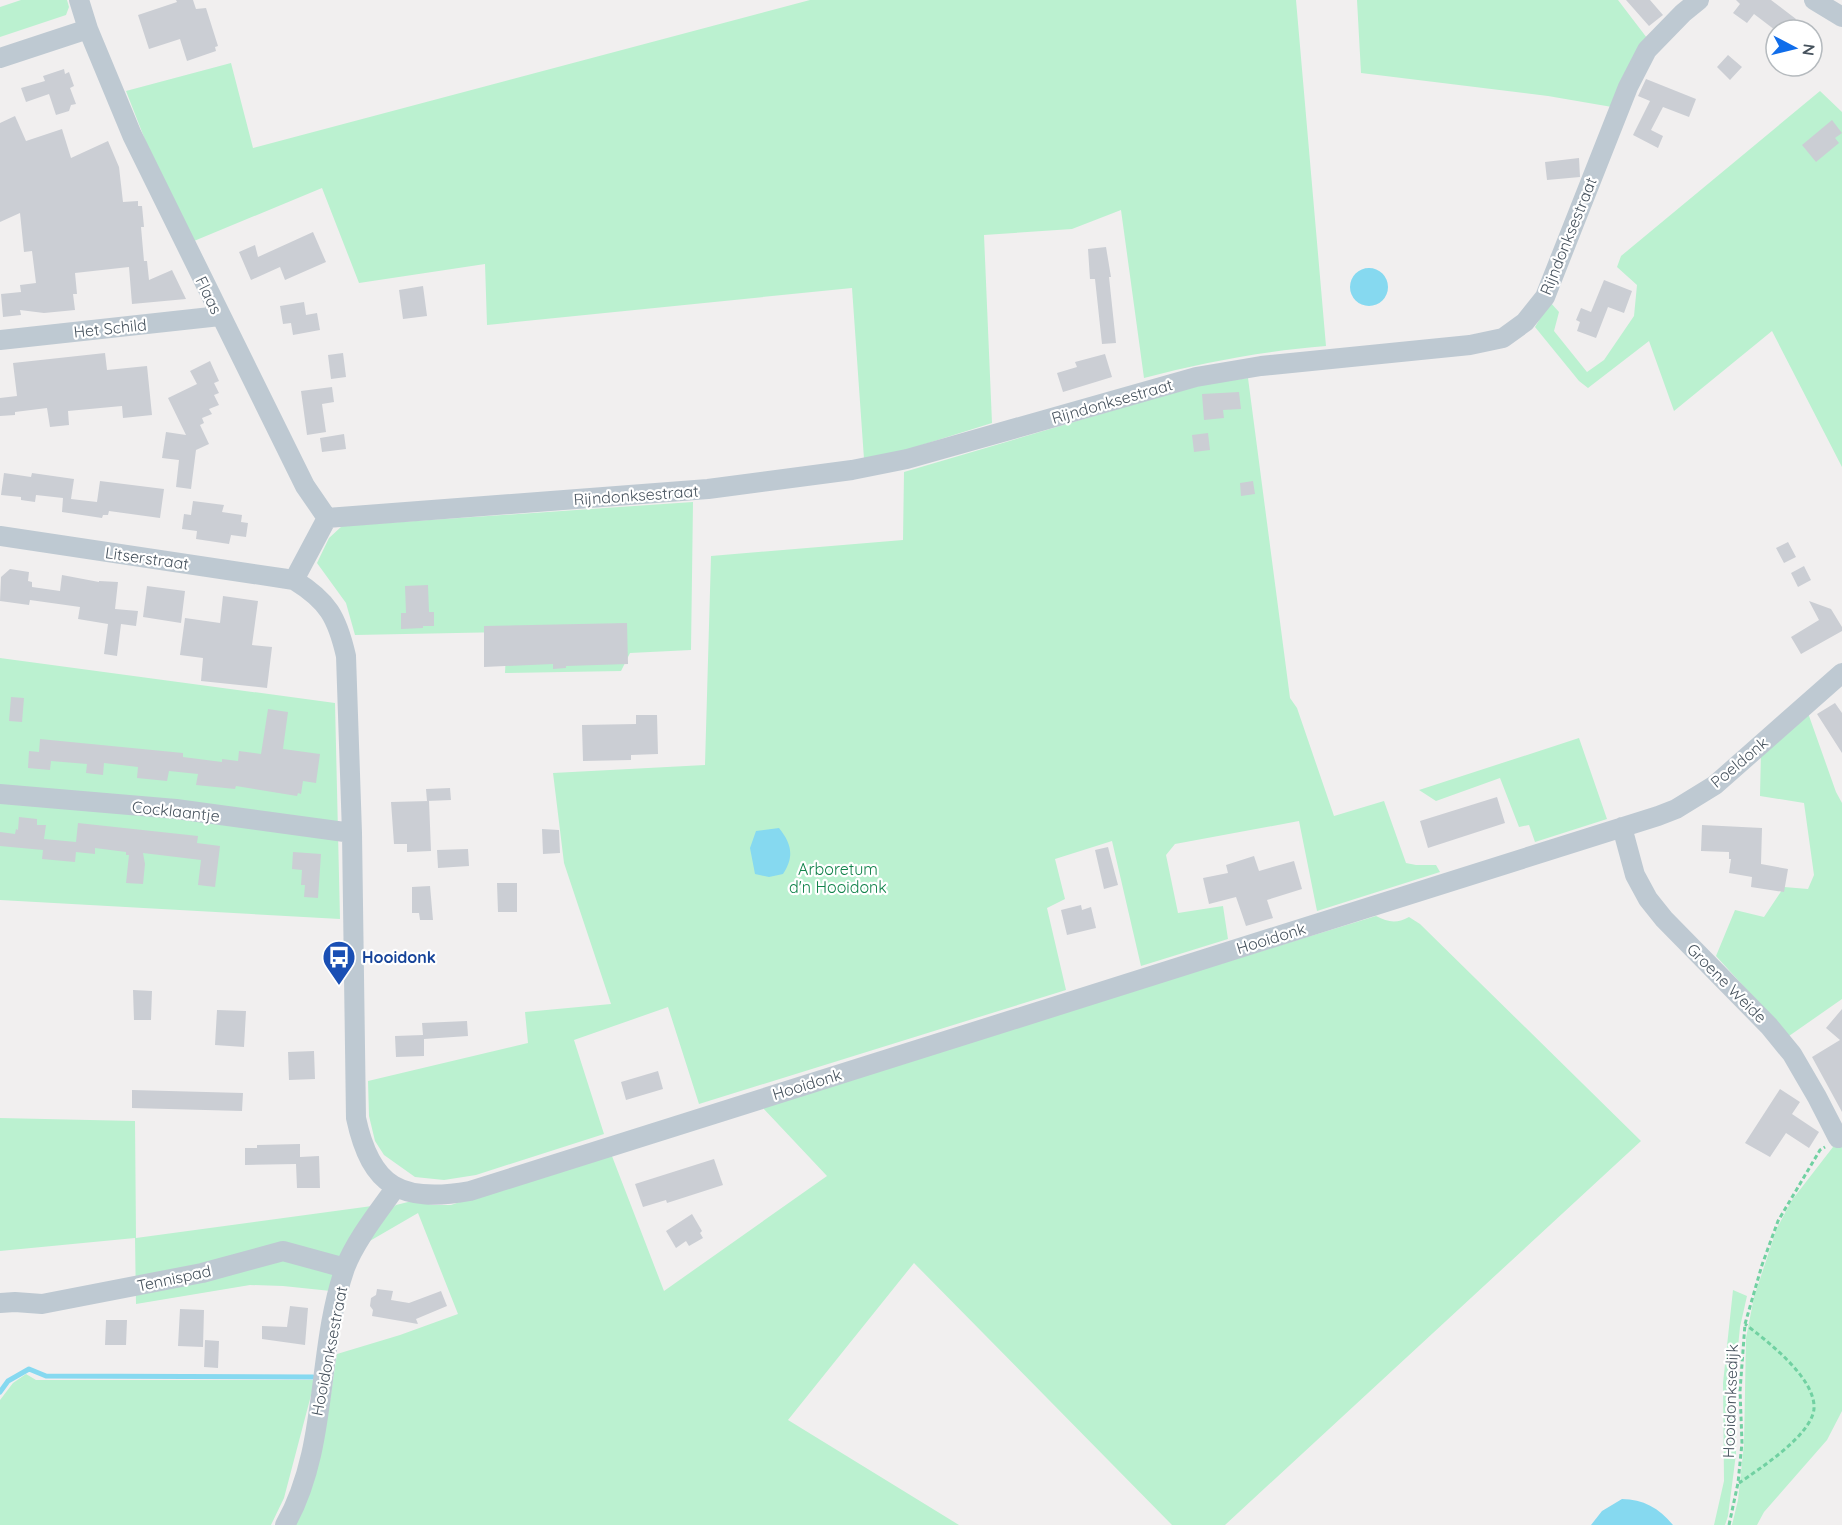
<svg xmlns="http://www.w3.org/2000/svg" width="1842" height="1525" viewBox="0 0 1842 1525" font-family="Quicksand,sans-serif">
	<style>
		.green { fill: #bbf1d0 }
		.water { fill: #86d9f0 }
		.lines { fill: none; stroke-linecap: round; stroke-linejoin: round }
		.stream { stroke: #86d9f0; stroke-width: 5 }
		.building { fill: #cbced4 }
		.path { stroke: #71d1a2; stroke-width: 3; stroke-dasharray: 4.5 3; stroke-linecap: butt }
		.minor { stroke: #bec9d2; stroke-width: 20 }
		.labels { text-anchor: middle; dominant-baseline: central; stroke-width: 4.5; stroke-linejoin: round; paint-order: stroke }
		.street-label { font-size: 16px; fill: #46525d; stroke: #fff }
		.park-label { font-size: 16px; fill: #12834b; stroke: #fff }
		.transit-label { font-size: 16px; font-weight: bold; fill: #164399; stroke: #fff; text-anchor: start }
	</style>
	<rect width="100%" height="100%" fill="#f1efef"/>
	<path class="green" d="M21,0H67L69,7L66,15L0,37V7Z
		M810,0H1296L1326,346C1264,351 1204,362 1144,378L1121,210L1072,229L984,235L992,423L893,454L864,459L852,288L487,325L485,264L359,283L322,188L194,241L158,173L126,91L231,63L253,148Z
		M1357,0H1618L1647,38L1612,107L1548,96L1361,73Z
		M1820,91L1842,112V467L1772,331L1674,411L1649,341L1588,388L1579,381L1535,327L1550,302L1559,312L1554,331L1587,372L1604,360L1634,316L1637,285L1617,267L1621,256Z
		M1248,378L1290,698L1297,708L1334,816L1384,801L1406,863L1416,865H1436L1440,872L1317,911L1299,821L1175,844L1166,855L1178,913L1223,906L1228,939L1141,966L1112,841L1055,859L1065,899L1047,908L1066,990L699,1104L668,1007L574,1040L604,1134L476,1175L444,1180L415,1177L384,1155L375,1141L369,1116L368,1081L528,1043L525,1012L611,1004L564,863L553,773L705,765L711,556L903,540L904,472L1179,391L1205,384Z
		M693,502L691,650L630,653L621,671L505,673L507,632L355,635L346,603L317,563L329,538L342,526Z
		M0,658L335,703L340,919L0,900Z
		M1808,713L1836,792L1842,803V999L1789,1036L1716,956L1735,910L1764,917L1784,887L1808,889L1814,875L1804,803L1760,796L1761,751Z
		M1579,738L1607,819L1535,842L1529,825L1519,827L1500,778L1436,801L1419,790Z
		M1376,916C1388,922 1396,924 1409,917L1420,924L1641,1141L1225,1525H1172L914,1263L788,1420L959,1525H294L315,1474L330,1400L337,1354L400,1335L458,1314L418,1213L368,1242L385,1214L396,1205L412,1201L433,1205H451L610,1151L664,1291L827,1176L760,1105Z
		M0,1118L135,1121L136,1238L372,1206L331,1291L283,1286L250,1285L136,1304L135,1238L0,1251Z
		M1842,1130V1411L1827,1440L1764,1512L1757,1525H1732L1738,1500L1744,1444L1746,1338L1754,1297L1777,1228L1792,1200L1833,1147L1828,1135Z
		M1733,1290L1747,1296L1740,1327L1736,1367V1454L1728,1516L1725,1525H1714L1724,1481L1723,1383Z
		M26,1374L36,1380H315L284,1498L271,1525H0V1400L13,1383Z"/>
	<path class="water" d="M1350 287a19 19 0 1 1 38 0a19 19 0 1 1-38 0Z
		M779,828C791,843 795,856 783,874L769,877L755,874L750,848L756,831Z
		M1622,1499C1643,1499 1659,1508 1673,1525H1591L1602,1511Z"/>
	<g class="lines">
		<path class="stream" d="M0,1392L8,1381L29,1369L46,1376L313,1377"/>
	</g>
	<path class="building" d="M176,0H193L196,9L206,8L218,46L215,47L216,51L187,61L180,39L149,49L138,15L177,2Z
		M1626,0H1650L1663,15L1649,26Z
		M1736,0H1771L1796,19L1788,30H1775L1754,14L1747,23L1733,13L1740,4Z
		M1728,55L1742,67L1730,80L1717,67Z
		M64,69L65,74L69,72L74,86L70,88L76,104L71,105L69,111L56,115L49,94L26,102L21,88L45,81L43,76Z
		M1646,79L1696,99L1689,117L1663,107L1651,130L1663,136L1658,148L1633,135L1650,101L1638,96Z
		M15,116L26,141L62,129L71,158L108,141L119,167L123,202L138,201V206H142L144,227H141L144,261H147L149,280L172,270L186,299L132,304L129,267L75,273L77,294H73L75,310L44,313L20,310L21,315L3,317L1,294L21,292L20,285L36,283L32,251L24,252L20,213L0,222V123Z
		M1832,120L1842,133L1835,138L1839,143L1816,162L1802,145Z
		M1579,158L1580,177L1547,180L1545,162Z
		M313,232L326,262L285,280L280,267L251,280L239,252L255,245L258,257Z
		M1106,247L1111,277H1109L1116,343L1102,344L1095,279H1090L1088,249Z
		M1604,280L1632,291L1624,313L1608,307L1596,338L1577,331L1580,322L1576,320L1581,308L1591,312Z
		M423,286L427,316L403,319L399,290Z
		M304,302L306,315L317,313L320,330L293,335L291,323L283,324L280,306Z
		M105,353L107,370L147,366L152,415L123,418L122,406L68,411L69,425L50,427L47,408L15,412V415L0,416V398L17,396L13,363Z
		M343,353L346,377L331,379L328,355Z
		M1105,354L1112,377L1063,392L1057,373L1077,367L1075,362Z
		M210,361L219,381L214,383L219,393L214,395L219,405L209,409L212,414L202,418L204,423L200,425L209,444L196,450L191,489L176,487L179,460L162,458L166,432L186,435L168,398L197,384L190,371Z
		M332,387L334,402L322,404L326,432L307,435L301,391Z
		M1239,392L1241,409L1223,410L1224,418L1204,420L1202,394Z
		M1208,433L1210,450L1194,452L1192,435Z
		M344,434L346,449L322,452L320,438Z
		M4,473L31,477L32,473L74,479L71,499L97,502L100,481L164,489L160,518L109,511L108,515H103L102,518L62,512L63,498L36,495L35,502L21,500V497L1,495Z
		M1253,481L1255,494L1241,496L1240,483Z
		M193,501L224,505L222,512L242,515L241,522L248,523L246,537L231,535L229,544L196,539L197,531L182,529L184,514L191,515Z
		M1788,542L1796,557L1784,563L1776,548Z
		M1804,566L1811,580L1798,587L1791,573Z
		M10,569L29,572L28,581L32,582V587L60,591L62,575L99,582V581L118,582L115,609L138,611L136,626L121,624L117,656L104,654L108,624L78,619L80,607L30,600L29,605L0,601L1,577Z
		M428,585L429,612H434V626H423V628L401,629V613H406L405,586Z
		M147,586L185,591L181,623L143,617Z
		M223,596L258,601L252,645L272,647L267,688L201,681L203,658L180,655L185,618L220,623Z
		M1809,601L1831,609L1842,627V631L1801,654L1791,637L1819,620Z
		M627,623L628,664L566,666V668L553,669V664L484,667V626Z
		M11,697L24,698L22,722L9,721Z
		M1835,703L1842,713V753L1817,714Z
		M268,709L288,712L283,749L320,754L316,783L303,781L301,794L298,793L297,796L236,786L235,789L196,785L198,774L169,771L167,781L137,778L138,767L104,763L103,775L86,773L87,764L51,761L50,770L28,768L29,751L39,752L40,739L183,753V757L222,762V759L238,761L239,751L261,754Z
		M636,715H657L658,754L631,755V760L583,761L582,725L636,724Z
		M450,788L451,800L427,801L426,789Z
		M1497,797L1505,823L1428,848L1420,821Z
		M429,801L431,851L407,852V844H394L391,802Z
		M19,817L37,819V825H46L44,839L76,842L78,823L198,836L197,843L220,846L215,887L198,885L201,860L143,853L145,864L143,884L126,883L129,855H126V852L95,848V854L76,852L75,862L42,859L43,850L0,846V832L15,834L16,829L18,830Z
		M1702,825L1762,828L1761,864L1788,869L1784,892L1751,887L1752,877L1729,873L1731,859H1729V852L1701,851Z
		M542,829L559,830L560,853L543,854Z
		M1108,847L1118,885L1104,889L1095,850Z
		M468,849L469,866L438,868L437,850Z
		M293,852L321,854L318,898L304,897L305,885H301L302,870L292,869Z
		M1254,856L1259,871L1294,861L1302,889L1267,900L1273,918L1246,926L1236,897L1209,904L1203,878L1228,873L1226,865Z
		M497,883H517V912H498Z
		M430,886L433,920H420L419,913H412V887Z
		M1081,905L1082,910L1091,907L1096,928L1067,935L1061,910Z
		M133,990L152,991L151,1020H134Z
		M1842,1009V1112L1812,1057L1840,1040L1826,1028Z
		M217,1010L246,1011L244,1047L215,1045Z
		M467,1021L468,1036L424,1039V1056L396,1057L395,1036L423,1035L422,1023Z
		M314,1051L315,1079L289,1080L288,1052Z
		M658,1071L663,1089L626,1100L621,1082Z
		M1780,1089L1800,1102L1792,1114L1819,1132L1809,1148L1786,1133L1770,1157L1745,1143Z
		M132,1090L243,1093L242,1111L132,1108Z
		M300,1144V1157L319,1156L320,1188H297L296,1164L245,1165V1148H257V1145Z
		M714,1159L723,1185L667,1203L666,1200L643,1207L635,1184Z
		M692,1214L702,1231L700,1233L703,1238L689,1246L686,1241L676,1248L666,1231Z
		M377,1289L393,1291L391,1300L409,1303L441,1291L447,1306L416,1319L418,1324L372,1316L373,1310L370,1306L371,1298L376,1295Z
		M290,1306L308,1308L305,1345L262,1339V1326L287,1327Z
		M180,1309L204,1310L203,1347L178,1346Z
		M106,1320H127L126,1345H105Z
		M205,1340L219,1341L218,1368L204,1367Z"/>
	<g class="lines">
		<path class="path" d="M1739,1483C1759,1469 1811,1436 1814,1409C1816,1378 1767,1341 1745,1324
			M1729,1525L1738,1483L1742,1443L1740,1391L1745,1324L1762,1265L1778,1221L1820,1150L1825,1147"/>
		<path class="minor" d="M79,0L88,29L132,135L305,486L327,518
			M1814,0L1842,17
			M0,58L88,29
			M0,340L220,316
			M327,518L708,489L852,470L907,459L1196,377L1261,366L1470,345L1503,338L1525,322L1545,297L1628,87L1647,50L1683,13L1699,0
			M0,536L294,580C328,601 337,617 346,656L352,833L356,1118C371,1188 402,1203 470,1191L1658,816L1676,809L1715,785L1842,673
			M294,580L327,518
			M0,794L176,809L352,833
			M1622,827L1635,875L1648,899L1664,919L1769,1026L1792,1054L1817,1097L1838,1138
			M0,1303L15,1302L42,1304L202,1273L283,1251L345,1268
			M285,1525C329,1448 316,1351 345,1268C355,1241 379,1211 396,1187"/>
	</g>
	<defs>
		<symbol id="bus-pin" viewBox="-11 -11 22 30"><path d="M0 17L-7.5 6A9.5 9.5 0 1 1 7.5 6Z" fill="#1a4fb4" stroke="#fff"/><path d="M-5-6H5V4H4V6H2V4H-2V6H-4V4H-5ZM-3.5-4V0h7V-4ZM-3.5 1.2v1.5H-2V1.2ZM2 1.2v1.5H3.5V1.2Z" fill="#fff"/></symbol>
	</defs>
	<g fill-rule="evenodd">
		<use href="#bus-pin" x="320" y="938" width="38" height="52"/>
	</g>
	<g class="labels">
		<g class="street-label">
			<text transform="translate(1568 236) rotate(-68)">Rijndonksestraat</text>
			<text transform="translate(209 295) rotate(64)">Flaas</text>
			<text transform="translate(110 328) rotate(-6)">Het Schild</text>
			<text transform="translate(1112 401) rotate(-16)">Rijndonksestraat</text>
			<text transform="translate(636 495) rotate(-4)">Rijndonksestraat</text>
			<text transform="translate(147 558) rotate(8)">Litserstraat</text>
			<text transform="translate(1739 762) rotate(-40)">Poeldonk</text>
			<text transform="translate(176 811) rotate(6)">Cocklaantje</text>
			<text transform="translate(1271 938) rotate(-17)">Hooidonk</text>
			<text transform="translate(1727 983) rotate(45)">Groene Weide</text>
			<text transform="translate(807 1084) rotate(-17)">Hooidonk</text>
			<text transform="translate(174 1278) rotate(-12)">Tennispad</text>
			<text transform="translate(329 1351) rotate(-79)">Hooidonksestraat</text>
			<text transform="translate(1730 1401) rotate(-88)">Hooidonksedijk</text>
		</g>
		<g class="park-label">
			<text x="838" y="869">Arboretum<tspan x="838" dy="18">d'n Hooidonk</tspan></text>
		</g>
		<g class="transit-label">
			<text x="362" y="957">Hooidonk</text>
		</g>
	</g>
	<g transform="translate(1794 48) rotate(97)"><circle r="28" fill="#ffffff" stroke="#b5babe" stroke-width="1.5"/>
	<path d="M0-4.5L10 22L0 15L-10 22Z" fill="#106dea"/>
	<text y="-9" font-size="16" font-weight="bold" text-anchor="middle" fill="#46525d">N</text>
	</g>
</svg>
